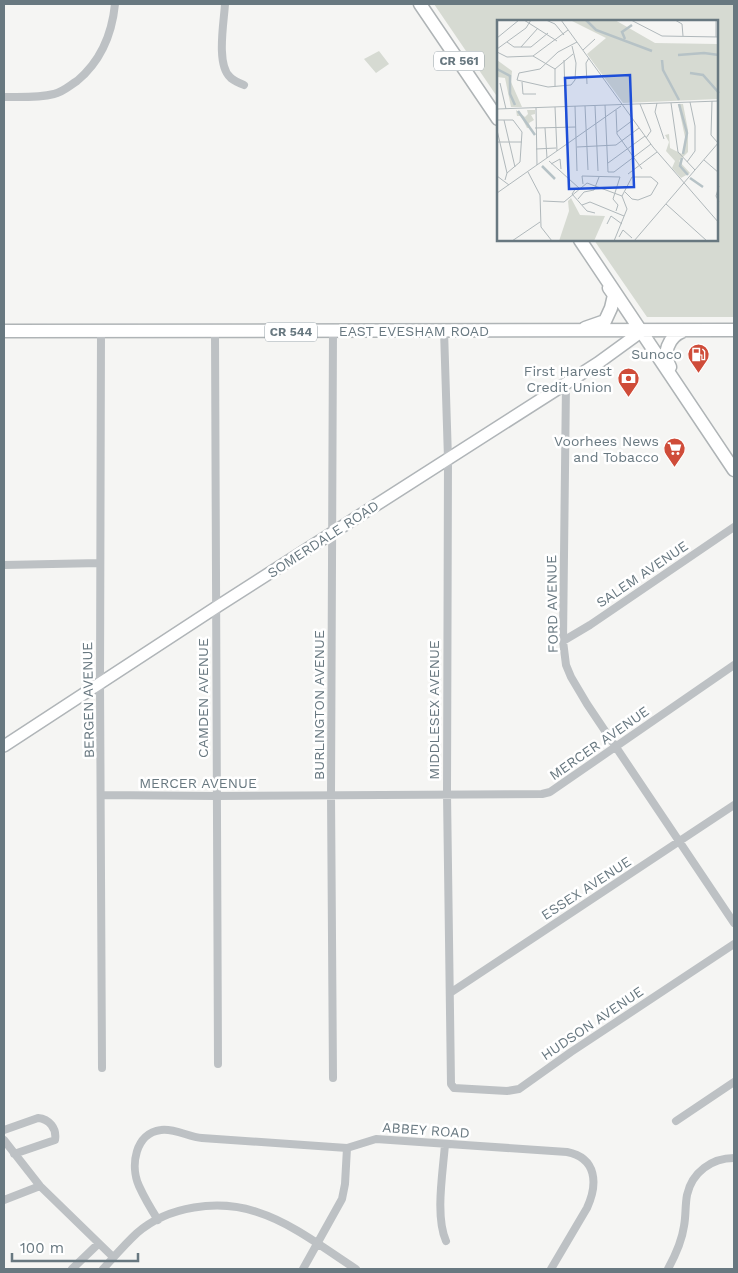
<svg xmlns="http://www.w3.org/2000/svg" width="738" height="1273" viewBox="0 0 738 1273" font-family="'Work Sans',sans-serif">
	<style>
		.green { fill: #d6dad2 }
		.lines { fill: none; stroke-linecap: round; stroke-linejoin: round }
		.secondary-casing { stroke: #b0b5b8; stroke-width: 14 }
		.primary-casing { stroke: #afb4b6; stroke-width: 15 }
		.street { stroke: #bdc1c4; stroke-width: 8 }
		.secondary { stroke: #fff; stroke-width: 11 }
		.primary { stroke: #fff; stroke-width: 12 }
		.labels { text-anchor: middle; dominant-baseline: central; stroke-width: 5; stroke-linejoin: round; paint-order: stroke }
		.shield { fill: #fff; stroke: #95a0a6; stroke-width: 1 }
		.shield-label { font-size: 12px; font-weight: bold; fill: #687880 }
		.street-label { font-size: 14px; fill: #687880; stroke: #fff }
		.poi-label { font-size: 14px; fill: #687880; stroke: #fff; text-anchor: end }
		.inset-river { fill: none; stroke: #b6c2c6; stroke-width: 2.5 }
		.inset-road { fill: none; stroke: #b0b8bb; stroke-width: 1 }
		.view { fill: #1d4ed8; fill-opacity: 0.15; stroke: #1d4ed8; stroke-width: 2.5 }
		.inset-edge { fill: none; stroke: #687880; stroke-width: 2.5 }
	</style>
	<rect width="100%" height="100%" fill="#f5f5f3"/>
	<path class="green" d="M434,4H734V317H647L594,240H717V21H498V98Z
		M379,51L389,64L376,73L364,59Z"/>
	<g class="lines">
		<defs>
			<path id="secondary" d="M4,746L215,608L598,363L642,331"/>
			<path id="primary" d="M420,4L498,119
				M580,240L734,470
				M585,328L605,321L611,308L614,295L609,288
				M4,331L734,330
				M670,367C662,354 668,337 683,331"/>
		</defs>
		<use href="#secondary" class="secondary-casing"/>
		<use href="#primary" class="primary-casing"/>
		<path class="street" d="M225,4C224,22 216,64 230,77C233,81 240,83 244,85
			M4,97C20,97 38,98 54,94C63,92 69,86 77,81C101,61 112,34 115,4
			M444,330L448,459L447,794L451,1084L454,1088L507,1091L519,1089L571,1052L734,944
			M333,331L331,795L333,1078
			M101,332L100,682L102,1068
			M215,332L218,1064
			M566,384L563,641L566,665L571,677L587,704L734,923
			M4,565L100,563
			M563,641L590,625L734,527
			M102,795L216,796L542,794L550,792L734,665
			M450,993L734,805
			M676,1121L734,1082
			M4,1130L38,1118C49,1119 57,1128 55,1140L14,1154
			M4,1140L40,1186L113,1257
			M445,1144C443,1172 435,1216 446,1241
			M4,1200L40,1186
			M158,1220C151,1209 144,1197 139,1186C130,1166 135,1133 161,1130C174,1128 189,1137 202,1138L347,1148L376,1139L567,1152C597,1158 598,1184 587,1208L551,1269
			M72,1269L98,1244
			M103,1269C114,1257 125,1244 137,1233C168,1206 218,1199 257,1212C292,1223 325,1249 356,1269
			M303,1269L342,1199L345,1184L347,1148
			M668,1269C675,1256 682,1241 684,1226C686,1216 685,1206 687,1195C692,1172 712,1158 734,1158"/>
		<use href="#secondary" class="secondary"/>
		<use href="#primary" class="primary"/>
	</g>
	<defs>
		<symbol id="fuel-pin" viewBox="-11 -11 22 30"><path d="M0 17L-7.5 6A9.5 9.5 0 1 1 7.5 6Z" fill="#cf4c39" stroke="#fff"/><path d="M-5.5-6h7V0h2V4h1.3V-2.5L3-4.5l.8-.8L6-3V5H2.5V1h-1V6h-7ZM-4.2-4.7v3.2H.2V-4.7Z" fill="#fff"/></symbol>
		<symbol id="bank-pin" viewBox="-11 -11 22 30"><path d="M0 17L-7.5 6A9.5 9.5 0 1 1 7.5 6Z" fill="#cf4c39" stroke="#fff"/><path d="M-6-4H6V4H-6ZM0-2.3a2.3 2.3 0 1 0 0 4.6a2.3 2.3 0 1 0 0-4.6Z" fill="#fff"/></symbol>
		<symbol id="supermarket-pin" viewBox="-11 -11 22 30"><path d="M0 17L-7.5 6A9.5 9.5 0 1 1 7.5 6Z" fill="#cf4c39" stroke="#fff"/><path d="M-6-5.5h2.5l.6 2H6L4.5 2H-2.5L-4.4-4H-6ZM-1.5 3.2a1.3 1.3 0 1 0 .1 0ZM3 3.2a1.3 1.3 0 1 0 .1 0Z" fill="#fff"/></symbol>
	</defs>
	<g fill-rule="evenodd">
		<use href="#fuel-pin" x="686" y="342" width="25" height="34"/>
		<use href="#bank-pin" x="616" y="366" width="25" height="34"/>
		<use href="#supermarket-pin" x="662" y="436" width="25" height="34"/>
	</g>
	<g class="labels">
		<g class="shield">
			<rect x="434" y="51.5" width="50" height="19" rx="4"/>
			<rect x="265" y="322.5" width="52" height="19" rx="4"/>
		</g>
		<g class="shield-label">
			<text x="459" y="61">CR 561</text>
			<text x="291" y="332">CR 544</text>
		</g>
		<g class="street-label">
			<text x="414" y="331">EAST EVESHAM ROAD</text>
			<text transform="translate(323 539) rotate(-33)">SOMERDALE ROAD</text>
			<text transform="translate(642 574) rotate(-34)">SALEM AVENUE</text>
			<text transform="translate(552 604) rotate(-91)">FORD AVENUE</text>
			<text transform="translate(203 698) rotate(-90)">CAMDEN AVENUE</text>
			<text transform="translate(88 700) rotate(-91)">BERGEN AVENUE</text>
			<text transform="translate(319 705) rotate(-90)">BURLINGTON AVENUE</text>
			<text transform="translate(434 710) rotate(-90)">MIDDLESEX AVENUE</text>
			<text transform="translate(599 743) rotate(-35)">MERCER AVENUE</text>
			<text x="198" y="783">MERCER AVENUE</text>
			<text transform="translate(586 888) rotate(-33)">ESSEX AVENUE</text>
			<text transform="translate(592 1023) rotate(-34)">HUDSON AVENUE</text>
			<text transform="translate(426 1130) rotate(4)">ABBEY ROAD</text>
		</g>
		<g class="poi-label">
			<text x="682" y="354">Sunoco</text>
			<text x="612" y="371">First Harvest<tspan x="612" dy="16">Credit Union</tspan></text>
			<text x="659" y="441">Voorhees News<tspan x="659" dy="16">and Tobacco</tspan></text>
		</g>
	</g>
	<g transform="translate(497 20)">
		<rect width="221" height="221" fill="#f5f5f3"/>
		<path d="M73,0H118L158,23L220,24L221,79L126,83L90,34L109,18ZM0,40L15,51L14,62L25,87H14L8,58L0,57ZM181,84H186L191,110V132L182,141L193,153L184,158L175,148L178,141L169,131L172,122L168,115L172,114L173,128L185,134L189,122ZM19,90L28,97L31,94L30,90H38V94L34,95L37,100L32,103L33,108H30L24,96H20ZM74,178L83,195L108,196L97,221H62L72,191L71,181Z" fill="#d6dad2"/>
		<path class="inset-river" d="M89,0L99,10L155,31M128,19L125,12L135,5M181,35L207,33L222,35M165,40L166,50L182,80M0,49L13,56V74L18,85M193,53L206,55L222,73M182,84L190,113L186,134M21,91L38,115M185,138L183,146L191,155M45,146L58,159M193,158L206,167"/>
		<path class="inset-road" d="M27,0L60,21M49,0L58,4L67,15M64,0L156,127L222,203M134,0L165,16L222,17M178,0L185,4L186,16M219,17V0M0,18L22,0M10,22L17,27H34L51,13M75,26L79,43L78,60L74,65L51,67L20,60L22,53L43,49L61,32L80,22M24,27L41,8M0,29L29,8L34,0M86,30L98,19M0,32L10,37L36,36L71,10M36,36L58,49M67,40L69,107M25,62L26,74H39M3,63L9,89M90,64L89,43L92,38M58,67V49L76,34M215,81L214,115L221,123M160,83L158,92L167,119M174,83L181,132L198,150M143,84L154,111L149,118M108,85L111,152H117L154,124M78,86L80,151M88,86L91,150M98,86L101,151M58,87L60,131M39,88L40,145M0,89L222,81M119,90L120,114L145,149M0,100H16L25,112L23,142L10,153M7,100L18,147M38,108L79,107M48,108L50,138M0,110L10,153L8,160M120,112L136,100M0,122H25M80,127L119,125L142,108M39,129L59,128M207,140L222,153M52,141L82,168M190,142L198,131V106L193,82M111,143L148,116M54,144L63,139L64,149M31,152L43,175L44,207L55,221M131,154L160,132M0,156L12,165M86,164L85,156L123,157L116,179L121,185L119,191M222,166L219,176L222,182M79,168L75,174L90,191L98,193M0,173L124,86M125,176L135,157H154L161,163L154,175L141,180L135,179L128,172M81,179L87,172L97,170L102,157M46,181L67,182L90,163L125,176M169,184L210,221M85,185L93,182L127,196M110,204L114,196L125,204M122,217L126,210L135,218M15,221L43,202M117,221L130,189L125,176M137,221L222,122"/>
		<path class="view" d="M133,55L137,167L72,169L68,58Z"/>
		<rect width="221" height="221" class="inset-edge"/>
	</g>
	<rect width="738" height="1273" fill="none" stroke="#687880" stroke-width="10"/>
	<path d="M12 1253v8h126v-8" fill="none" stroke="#687880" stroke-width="2.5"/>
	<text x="20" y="1253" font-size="15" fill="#687880" stroke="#ffffff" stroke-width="4" paint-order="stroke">100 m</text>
</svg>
